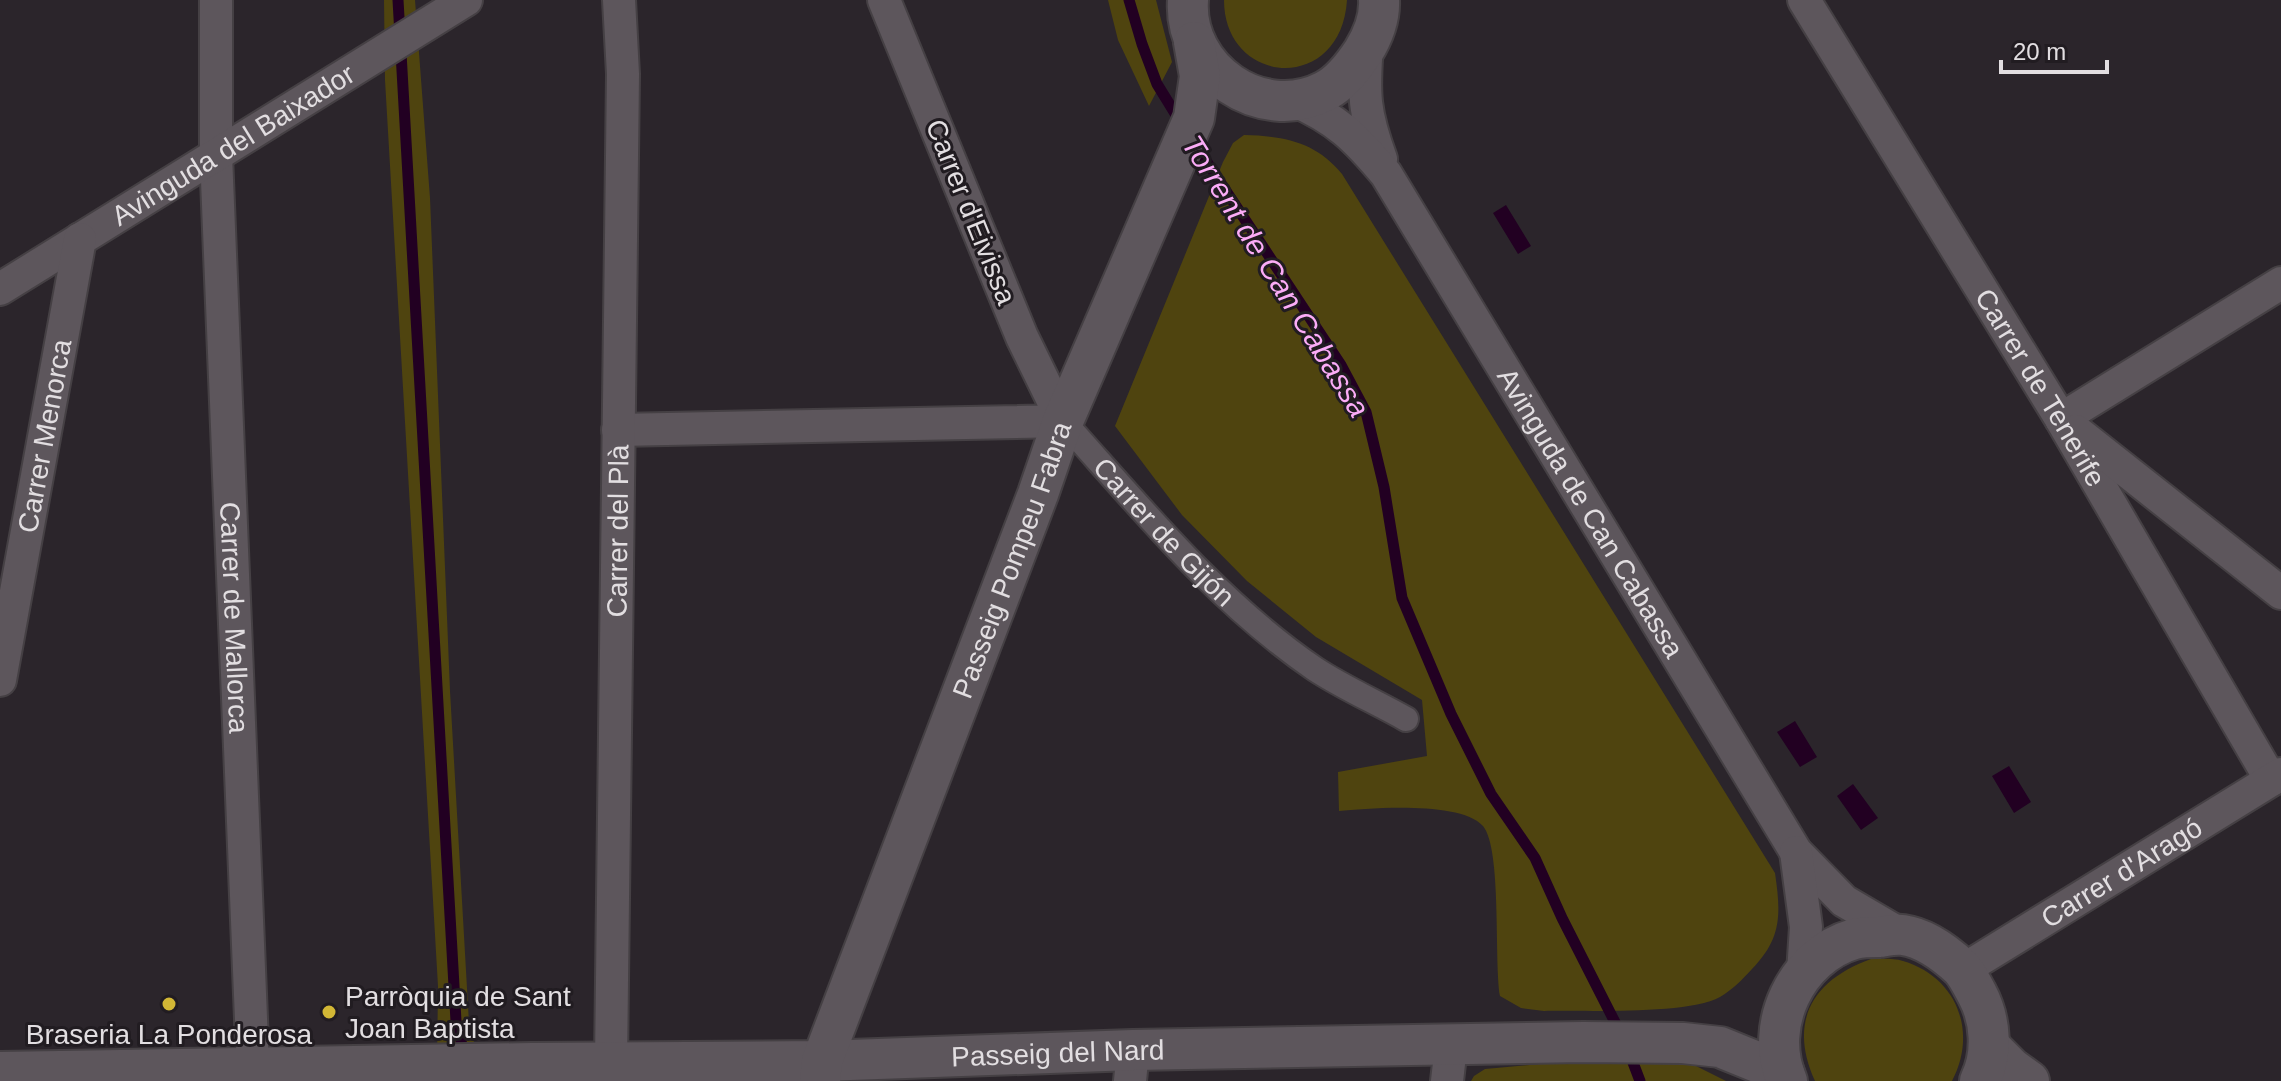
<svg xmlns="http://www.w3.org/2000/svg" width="2281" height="1081" viewBox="0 0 2281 1081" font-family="Arial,sans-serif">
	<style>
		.green { fill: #4f440f }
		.water { fill: #202 }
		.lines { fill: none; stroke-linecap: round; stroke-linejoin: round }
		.stream { stroke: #202; stroke-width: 11 }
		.pedestrian-casing { stroke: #454044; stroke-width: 28 }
		.minor-casing { stroke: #454044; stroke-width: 36 }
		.tertiary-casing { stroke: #454044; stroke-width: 44 }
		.pedestrian { stroke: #5d565c; stroke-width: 24 }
		.minor { stroke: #5d565c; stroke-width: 32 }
		.tertiary { stroke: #5d565c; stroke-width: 40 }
		.poi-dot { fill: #d2b735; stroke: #211c21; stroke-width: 3 }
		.labels { text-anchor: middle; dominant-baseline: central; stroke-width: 6; stroke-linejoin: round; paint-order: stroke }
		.street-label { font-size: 28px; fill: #e2dee1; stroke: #211c21 }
		.poi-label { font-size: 28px; fill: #e2dee1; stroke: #211c21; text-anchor: start }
		.water-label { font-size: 30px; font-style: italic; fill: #fbacf7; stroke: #211c21 }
	</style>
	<rect width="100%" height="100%" fill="#2b252b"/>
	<path class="green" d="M384,0H415L430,198L450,691L469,1023L484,1081L437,1065L438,986L385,80Z
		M1108,0H1156L1172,62L1149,106L1118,40Z
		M1224,0H1347C1341,95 1224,86 1224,0Z
		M1244,135C1285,136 1316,142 1342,174L1775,873C1781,914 1782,938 1752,969C1743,979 1732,990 1720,997C1688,1015 1585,1010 1544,1011L1521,1008L1500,996C1494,960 1502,849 1483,826C1461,801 1371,808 1339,811L1338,772L1427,756L1422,700L1316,637L1247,581L1182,515L1115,426L1223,162L1233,143Z
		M1871,959C1881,959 1893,958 1903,961C1957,977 1978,1032 1952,1081H1815C1788,1022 1812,980 1871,959Z
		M1563,1062L1692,1064L1726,1081H1471L1474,1076L1485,1069Z"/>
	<path class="water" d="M1506,205L1531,246L1518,254L1493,213Z
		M1795,721L1817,757L1800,767L1777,732Z
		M2009,766L2031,802L2014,813L1992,776Z
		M1853,784L1878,818L1861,830L1837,796Z"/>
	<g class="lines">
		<path class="stream" d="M398,0L456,1021L465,1057
			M1129,0L1142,44L1157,84L1181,123
			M1193,141L1341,365L1366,412L1384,487L1402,598L1451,714L1491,794L1535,858L1562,918L1622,1036
			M1629,1052L1640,1081"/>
		<defs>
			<g id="pedestrian">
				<path id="s1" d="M1063,421C1141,508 1217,602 1315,669C1344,688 1376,702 1406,719"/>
			</g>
			<g id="minor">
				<path id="s2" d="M216,0V155L253,1068"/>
				<path id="s3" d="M1804,0L2061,419L2271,780"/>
				<path d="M1367,45C1363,94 1364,113 1381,159"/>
				<path id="s4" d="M1293,100C1337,119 1356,138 1386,174L1796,852L1844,901L1902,935"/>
				<path id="s5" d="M0,289L466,0"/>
				<path d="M2061,419L2281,283"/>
				<path d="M618,430L1063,421L1022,337L884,0"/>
				<path d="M2076,431L2281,593"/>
				<path id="s6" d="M0,680L80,239"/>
				<path d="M1796,852L1806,927L1803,973"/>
				<path id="s7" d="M1963,970L2281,774"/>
				<path id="s8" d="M611,1063L623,74L619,0"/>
				<path d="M1130,1081L1133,1050"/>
				<path d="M1447,1081L1451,1046"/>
			</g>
			<g id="tertiary">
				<path d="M1188,0C1183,70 1261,124 1325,91C1341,83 1353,67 1363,52C1373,36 1380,19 1379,0"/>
				<path d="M1989,1046L2011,1068L2029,1081"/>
				<path id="s9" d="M0,1072L532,1063L822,1061L1133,1050L1583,1042L1683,1043L1720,1047L1784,1073"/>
				<path id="s10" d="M820,1081L822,1061L1038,494L1063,421L1194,118L1200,76L1194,42"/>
				<path d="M1787,1081C1763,1026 1796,956 1854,939C1862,937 1871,937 1879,937C1886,936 1896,934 1903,935C1924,938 1946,954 1961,968C1967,974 1972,985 1977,994C1991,1020 1993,1054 1980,1081"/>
			</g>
		</defs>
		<use href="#pedestrian" class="pedestrian-casing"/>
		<use href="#minor" class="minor-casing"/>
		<use href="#tertiary" class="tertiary-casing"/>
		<use href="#pedestrian" class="pedestrian"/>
		<use href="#minor" class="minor"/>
		<use href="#tertiary" class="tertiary"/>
	</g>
	<g class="poi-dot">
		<circle cx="169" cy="1004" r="8"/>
		<circle cx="329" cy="1012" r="8"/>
	</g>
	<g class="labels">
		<g class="street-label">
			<text stroke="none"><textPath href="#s5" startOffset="274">Avinguda del Baixador</textPath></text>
			<text transform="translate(971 212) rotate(68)">Carrer d'Eivissa</text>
			<text stroke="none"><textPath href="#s3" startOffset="454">Carrer de Tenerife</textPath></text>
			<text stroke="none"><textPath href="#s6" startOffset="248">Carrer Menorca</textPath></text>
			<text stroke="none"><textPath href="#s4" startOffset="516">Avinguda de Can Cabassa</textPath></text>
			<text stroke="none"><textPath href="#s8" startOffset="532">Carrer del Plà</textPath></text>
			<text stroke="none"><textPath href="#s1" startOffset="150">Carrer de Gijón</textPath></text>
			<text stroke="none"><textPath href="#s10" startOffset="556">Passeig Pompeu Fabra</textPath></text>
			<text stroke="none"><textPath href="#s2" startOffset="618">Carrer de Mallorca</textPath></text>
			<text stroke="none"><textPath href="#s7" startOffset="186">Carrer d'Aragó</textPath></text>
			<text stroke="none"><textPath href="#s9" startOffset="1058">Passeig del Nard</textPath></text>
		</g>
		<g class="poi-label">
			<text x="345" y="996">Parròquia de Sant<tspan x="345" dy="32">Joan Baptista</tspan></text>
			<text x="169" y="1034" text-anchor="middle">Braseria La Ponderosa</text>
		</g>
		<g class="water-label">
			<text transform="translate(1276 276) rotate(58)">Torrent de Can Cabassa</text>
		</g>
	</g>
	<path d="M2001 60v12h106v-12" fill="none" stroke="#e2dee1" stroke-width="4"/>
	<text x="2013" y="60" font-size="24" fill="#e2dee1" stroke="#211c21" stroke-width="6" paint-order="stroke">20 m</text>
</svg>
